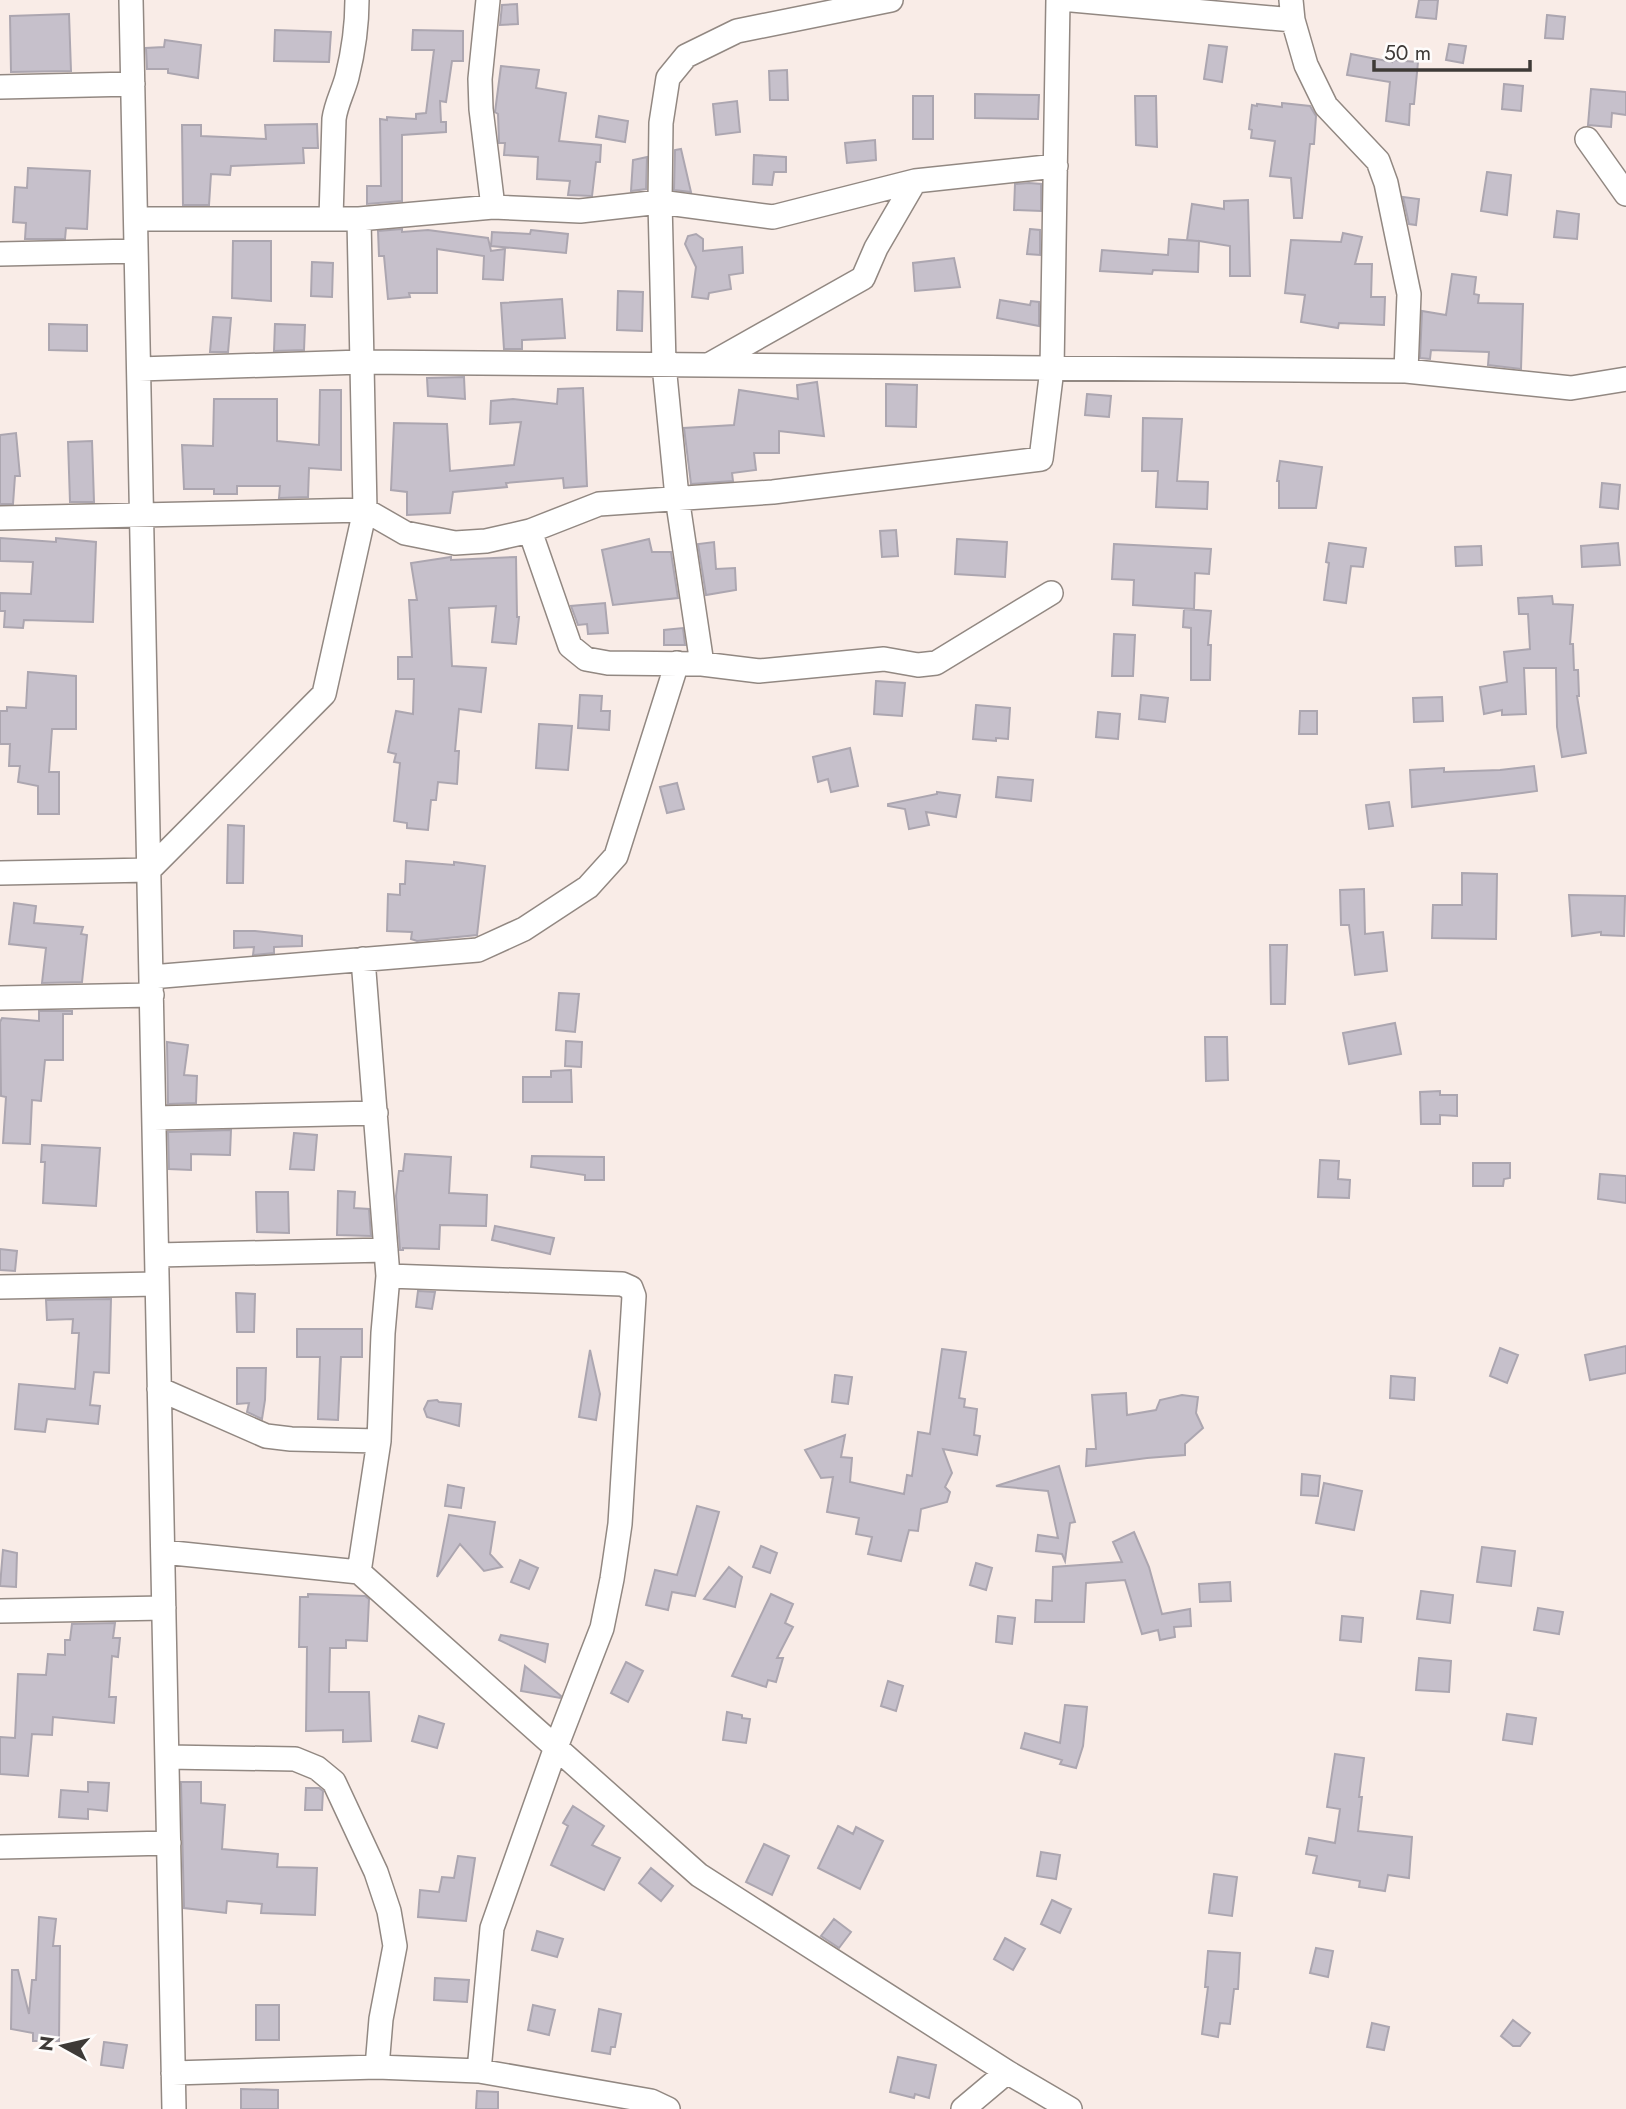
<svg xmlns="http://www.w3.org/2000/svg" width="1626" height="2109" viewBox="0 0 1626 2109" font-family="Jost,sans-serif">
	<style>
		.building { fill: #c6c0cb; stroke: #aca6b0; stroke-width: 2 }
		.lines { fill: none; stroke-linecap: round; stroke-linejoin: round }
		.minor-casing { stroke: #928882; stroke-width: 26 }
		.minor { stroke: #fff; stroke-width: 23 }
	</style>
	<rect width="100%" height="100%" fill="#f9ece7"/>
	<path class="building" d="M1419,0H1438L1436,19L1416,17Z
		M517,4L518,24L500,25L502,5Z
		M69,14L71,71L11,72L10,16Z
		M1547,15L1565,17L1563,39L1545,38Z
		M275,30L331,32L329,62L274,61Z
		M413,30L463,31V61H452L446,102L440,101L441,122H446V132L402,135V201L367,204V186H381L380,119L387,120V117L416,119V114L426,113L434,50H412Z
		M165,40L201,45L198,78L168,73V69H147L146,48L164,47Z
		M1449,44L1466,46L1463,63L1446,60Z
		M1209,45L1227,47L1222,82L1204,79Z
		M1351,54L1392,62V60L1418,62L1414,104H1410L1409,125L1386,121L1390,82L1347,75Z
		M501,66L539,70L536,88L566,93L559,141L601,145L600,162H596L592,196L568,195L570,181L537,179L538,157L504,155L505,143H499L498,114L495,112Z
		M787,70L788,100H770L769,71Z
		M1504,84L1523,86L1521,111L1502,109Z
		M1591,89L1626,92V115L1612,113L1611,127L1588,125Z
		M975,94L1039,95L1038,119L975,118Z
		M913,96H933V139H913Z
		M1135,96H1156L1157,147L1136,145Z
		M737,101L740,132L716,135L713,104Z
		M1282,103L1310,106L1316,116L1314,144H1310L1302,218H1294L1291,178L1270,176L1275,141L1251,138L1252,130L1249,129L1252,105L1257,106V104L1282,107Z
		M599,116L628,121L625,142L596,137Z
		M317,124L318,148H303L304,163L231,166L230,175L211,174L209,205H183L182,125H201V136L266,139L265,125Z
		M875,140L876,160L847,163L845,143Z
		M681,149L691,192L674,190L675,150Z
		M754,155L786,157V172H774L772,185L753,184Z
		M647,157L646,189L631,191L633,160Z
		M28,168L90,171L87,229L66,228L65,239H25L26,223L13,222L15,187L27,188Z
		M1487,172L1511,175L1507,215L1481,211Z
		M1029,183L1041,184V211L1014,210L1015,184Z
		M1403,197L1419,199L1416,225L1409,224Z
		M1248,200L1250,276H1230V246L1199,241L1198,272L1153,270L1152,274L1100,271L1102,250L1168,255L1169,239L1198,241L1187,240L1192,204L1224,209V201Z
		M1557,211L1579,214L1577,239L1554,237Z
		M402,229V232L428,230L488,238L491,251L505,249L503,280L483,279L484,256L437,249V293H409L410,297L388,299L384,256H379L378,231Z
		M1030,229L1040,230V255L1027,254Z
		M531,230L568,234L566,253L491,246L492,232L530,234Z
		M1343,233L1362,237L1355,264H1372L1371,297H1385L1384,325L1339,323L1338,328L1301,322L1305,295L1285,293L1291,240L1341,242Z
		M696,234L703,239V251L742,247L743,273L729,275L731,289L709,293L708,299L692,297L696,267L685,244L688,236Z
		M233,241H271V301L232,298Z
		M954,258L960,287L915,291L913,263Z
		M312,262L333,263L332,297L311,296Z
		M1452,274L1476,277L1474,294L1479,295L1478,303L1523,304L1521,369L1488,365L1489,352L1431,350L1430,359L1420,358L1422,311L1446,315Z
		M618,291L643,292L642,331L617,330Z
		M562,299L565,338L522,340V349H504L501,303Z
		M1000,300L1030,305L1031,301L1039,302V326L997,318Z
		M213,317L231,318L228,352H210Z
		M49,324L87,325V351L49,350Z
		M275,324L305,325L304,350L274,351Z
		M464,377L465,399L428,396L427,378Z
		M817,382L824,436L779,431V453H754L756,470L732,473L733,481L691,484L684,428L734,425L739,390L798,399L797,385Z
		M886,384L917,385L916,427L886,426Z
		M583,388L587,486L564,488L563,478L506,483L507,487L453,492L450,513L407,515V492L391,490L394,423L447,424L450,471L514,465L521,422L490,424L491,401L513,399L557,404L558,389Z
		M320,390H341V470L309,468L308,497L279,498L280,486H237V494H214V489H184L182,445L213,446L214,399H277V441L319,445Z
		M1087,394L1111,396L1109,417L1085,415Z
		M1143,418L1182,419L1177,481L1208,482L1207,509L1156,507L1158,471H1142Z
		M16,433L20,476H15L13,504H0V435Z
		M92,441L94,502H70L68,442Z
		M1280,461L1322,467L1316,508H1279V481H1277Z
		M1602,483L1620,485L1618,509L1600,507Z
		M896,530L898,556L882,557L880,531Z
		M0,538L56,542V538L96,542L93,622L24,620L23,628L4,627L5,611H0V593L31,594L33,562L0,561Z
		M649,539L652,552H671L678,598L613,605L602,550Z
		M957,539L1007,542L1005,577L955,574Z
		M714,542L716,569L735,568L736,590L706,595L698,544Z
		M1329,543L1366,548L1363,567L1351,566L1346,603L1324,600L1329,563L1326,562Z
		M1618,543L1620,565L1582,567L1581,546Z
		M1114,544L1211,549L1209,574L1195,573L1194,609L1133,605L1134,580L1112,579Z
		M1481,546L1482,565L1456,566L1455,547Z
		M451,557V560L516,557L517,617H519L516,644L492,642L496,606L449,608L452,666L486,668L481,712L459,709L455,751H459L457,784L438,782L436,800H431L428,830L407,828V823L394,821L400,763L394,762L396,754L388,752L396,711L413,714L414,679H398V657H412L409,600H417L411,563Z
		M1552,596L1553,604L1573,605L1570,644H1573L1574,670H1578L1579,696H1577L1586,753L1562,757L1557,727L1556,668H1524L1526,714L1502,715V710L1484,714L1480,687L1507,682L1504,652L1530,649L1528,614H1519L1518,598Z
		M605,603L608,633L588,634L587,624L578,625L571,606Z
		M1184,609L1211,611L1208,645H1211L1210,680H1191V628L1183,627Z
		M683,628L685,645H664V630Z
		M1114,634L1135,635L1133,676H1112Z
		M28,672L76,676V729H52L49,772H59V814H38V786L18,782L20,766H9L10,744H0V711H7V707L26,708Z
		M876,681L905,683L902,716L874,714Z
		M580,695L602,696L601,711H610L609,730L578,728Z
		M1141,695L1168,698L1165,722L1139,719Z
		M1442,697L1443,721L1414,722L1413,698Z
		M976,705L1010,708L1008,739L996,738V741L973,739Z
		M1300,711H1317V734H1299Z
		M1098,712L1120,714L1118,739L1096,737Z
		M539,724L572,726L568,770L536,768Z
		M850,748L858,786L831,792L828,779L818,782L813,757Z
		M1534,766L1537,791L1412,807L1410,770L1444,768V772L1500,770Z
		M998,777L1033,780L1031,801L996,797Z
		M677,783L684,809L667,813L660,787Z
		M937,792L960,795L956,817L926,812L929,825L909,829L905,809L888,806V804L937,794Z
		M1389,802L1393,826L1369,829L1366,805Z
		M228,825L244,826L243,883H227Z
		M406,861L454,865V862L485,866L477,935L417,941L411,939L412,932L387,931L388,894L400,895V884H405Z
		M1462,873L1497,874L1496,939L1432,938L1433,905H1462Z
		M1364,889L1365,934L1383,932L1387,971L1355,975L1349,925H1341L1340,890Z
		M1569,895L1625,896L1624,936L1601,935V932L1572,936Z
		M14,903L36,906L34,923L83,927L81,934L87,935L82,982L42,983L46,948L9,944Z
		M234,931H255L302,936V946L274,947V953L253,955L254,947L234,948Z
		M1270,945H1287L1285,1004H1271Z
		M559,993L579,994L575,1032L556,1030Z
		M39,1011H72V1014H63V1060H45L41,1101L32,1100L30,1144L3,1143L6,1097L1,1096L0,1022L2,1018L39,1021Z
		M1395,1023L1401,1054L1349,1064L1343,1033Z
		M1205,1037H1227L1228,1080L1206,1081Z
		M566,1041L582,1042L581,1067L565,1066Z
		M167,1042L188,1045L184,1075L197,1076L196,1103L168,1104Z
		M571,1070L572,1102H523V1077H551V1071Z
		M1440,1091V1095H1457V1116L1440,1115V1124H1421L1420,1092Z
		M231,1130L230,1155L191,1154V1170L169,1169L168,1132Z
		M294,1133L317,1135L314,1170L290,1169Z
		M42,1145L100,1148L96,1206L43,1203L45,1162H41Z
		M405,1154L451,1157L449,1193L487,1195L486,1226L440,1225L439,1249L403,1248V1250H400L396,1196L399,1171H403Z
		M532,1156L604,1157V1180H585V1175L531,1167Z
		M1320,1160L1339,1161L1338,1179L1350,1180L1349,1198L1318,1197Z
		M1473,1163H1510V1178L1504,1179L1503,1186H1473Z
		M1600,1174L1626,1176V1203L1598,1199Z
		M338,1191L355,1192L354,1208L369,1209L371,1236L337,1235Z
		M256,1192H288L289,1233L257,1232Z
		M495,1226L554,1238L550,1254L492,1240Z
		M0,1249L17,1251L15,1271L0,1270Z
		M418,1291L435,1292L432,1309L416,1307Z
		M236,1293L255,1294L254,1332H237Z
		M111,1299L109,1373L94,1372L90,1405L100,1406L98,1424L47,1419L45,1432L15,1429L19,1384L75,1389L79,1333H72L73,1319L47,1320L46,1300Z
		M297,1329H362V1357H341L338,1420L318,1419L320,1357H297Z
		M1626,1346V1373L1590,1380L1585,1355Z
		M1500,1348L1518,1355L1507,1383L1490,1376Z
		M942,1349L966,1352L959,1398L965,1399L964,1407L977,1409L974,1435L980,1436L977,1455L943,1449L952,1473L945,1487L950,1492L947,1502L921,1509L918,1531L909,1530L901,1561L868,1554L872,1537L856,1534L859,1518L827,1512L833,1477L821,1478L805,1450L845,1435L841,1457L852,1458L850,1482L904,1494L907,1475L912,1476L918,1432L930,1434Z
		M590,1350L600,1394L596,1420L579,1417Z
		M237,1368H266L265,1400L262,1419L247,1412L249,1403L237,1404Z
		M835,1375L852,1377L848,1404L832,1402Z
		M1391,1376L1415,1378L1414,1400L1390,1398Z
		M1126,1393L1127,1415L1156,1410L1160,1400L1182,1395L1198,1397L1196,1413L1203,1428L1185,1444V1455L1147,1458L1086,1466L1087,1449H1096L1092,1395Z
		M437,1400L439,1402L461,1404L459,1426L427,1417L424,1409L428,1401Z
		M1059,1466L1075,1522L1070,1523L1065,1561L1062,1554L1036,1551L1038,1535L1058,1538L1048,1491L996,1486Z
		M1302,1474L1320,1476L1318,1496L1301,1495Z
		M1324,1483L1362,1491L1354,1530L1316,1523Z
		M448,1485L464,1488L461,1508L445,1506Z
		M697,1506L719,1512L695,1596L672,1592L668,1610L646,1605L655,1570L677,1575Z
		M449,1515L495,1522L490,1554L502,1567L484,1571L460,1544L437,1577Z
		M1134,1532L1149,1567L1162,1614L1190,1609L1191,1626L1174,1627L1175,1637L1160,1640L1158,1630L1142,1634L1125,1580L1086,1583L1084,1622H1035L1036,1600L1052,1601L1053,1567L1122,1562L1113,1542Z
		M761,1546L777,1553L770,1573L753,1567Z
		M1482,1547L1515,1551L1511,1586L1477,1582Z
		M3,1550L17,1553L16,1587L0,1586Z
		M520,1560L538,1568L529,1589L511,1582Z
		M976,1563L992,1568L986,1590L970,1585Z
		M729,1567L742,1577L735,1607L704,1599Z
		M1230,1582L1231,1601L1200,1602L1199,1584Z
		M1421,1591L1453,1595L1450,1623L1417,1619Z
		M308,1594L365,1596L369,1599L367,1641L346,1640V1648H330L329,1692H369L371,1741L343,1742V1730L306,1731L307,1647H299L300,1597H308Z
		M771,1594L793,1604L785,1623L793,1627L777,1658H783L776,1682L768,1680L766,1687L732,1676Z
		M1538,1608L1563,1612L1559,1634L1534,1630Z
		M998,1616L1015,1618L1012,1644L996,1642Z
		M1342,1616L1363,1618L1361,1642L1340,1640Z
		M115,1623L113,1638H120L118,1657L112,1656L109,1697H116L114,1723L53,1717L52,1735L32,1734L28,1776L0,1774V1737L15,1738L18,1674L46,1675L48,1654L65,1655V1640H70L72,1624Z
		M501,1635L548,1644L545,1662L499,1640Z
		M1419,1658L1451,1661L1449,1692L1416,1690Z
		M626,1662L643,1671L628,1702L611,1693Z
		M525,1666L561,1696L560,1698L521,1691Z
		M888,1681L903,1686L896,1711L881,1706Z
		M1065,1705L1087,1707L1083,1746L1076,1768L1060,1764L1062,1760L1021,1748L1025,1733L1060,1743Z
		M727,1712L742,1715V1718L750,1719L746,1743L723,1740Z
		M1507,1714L1536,1718L1532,1744L1503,1740Z
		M419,1716L444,1724L437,1748L412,1741Z
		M1335,1754L1364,1758L1359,1797H1362L1358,1831L1412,1837L1409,1878L1388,1875L1385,1891L1359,1887L1360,1881L1313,1873L1317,1856L1306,1854L1309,1838L1335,1843L1340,1809L1327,1807Z
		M88,1782L109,1783L107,1811L88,1809V1819L59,1817L61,1790L88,1792Z
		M181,1782H201V1803L225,1805L222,1849L278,1854L277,1867L317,1868L315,1915L261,1913L262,1904L227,1901L226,1913L184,1908Z
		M306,1788H319L323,1791L322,1810H305Z
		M573,1806L604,1826L592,1845L620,1858L604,1890L551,1865L568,1826L563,1823Z
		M838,1826L853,1834L856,1827L883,1841L860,1889L818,1868Z
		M764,1844L789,1856L772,1895L746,1882Z
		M1041,1852L1060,1855L1056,1879L1037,1876Z
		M458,1856L475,1858L466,1921L418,1917L420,1890L439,1892L442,1877L454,1878Z
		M651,1868L673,1886L661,1901L639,1883Z
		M1214,1874L1237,1877L1232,1916L1209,1913Z
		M1052,1900L1071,1909L1060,1933L1041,1924Z
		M39,1917L56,1919L53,1946H60L59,2041H33V2033L11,2029L12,1970H18L29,2014L32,1980H36Z
		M834,1919L851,1932L839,1948L821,1936Z
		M537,1931L563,1939L557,1957L532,1950Z
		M1005,1938L1025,1949L1013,1970L994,1959Z
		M1316,1948L1333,1951L1328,1977L1310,1973Z
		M1208,1951L1240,1953L1238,1989H1234L1230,2024L1220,2023L1218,2037L1202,2034L1208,1987H1205Z
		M435,1978L469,1980L467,2002L434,2000Z
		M256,2005H279V2040H256Z
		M533,2005L555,2010L549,2035L528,2030Z
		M599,2009L621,2014L615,2047H611L610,2054L592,2051Z
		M1513,2020L1530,2033L1520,2046H1513L1501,2036Z
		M1372,2023L1389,2027L1384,2050L1367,2047Z
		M104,2042L127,2045L123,2068L101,2065Z
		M898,2057L936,2065L929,2098L915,2094L914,2098L890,2092Z
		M241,2089L278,2090V2109H241Z
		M477,2091L498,2092V2109H476Z"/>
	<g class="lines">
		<defs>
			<path id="minor" d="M131,0L174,2109
				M488,0L480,79L481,109L493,207
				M1072,0L1293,20
				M1291,0L1293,20L1306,65L1326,106L1378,161L1386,183L1409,294L1406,371
				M0,87L133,84
				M1587,139L1626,194
				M331,218L334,119C336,104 343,92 347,77C353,53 357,24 357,0
				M136,219H359L493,207L580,211L660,202L773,217L915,181L1056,166
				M0,254L136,251
				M712,363L863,278L876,248L915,181
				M139,369L362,362L1406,371L1571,388L1626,379
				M0,518L365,510L405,533L455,543L486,541L530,531L599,504L773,492L1041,459L1052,369L1058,0
				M530,531L570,646L586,659L608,663L702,664L759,671L884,659L918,665L936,663L1051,593
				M702,664L677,497L664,365L660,202L661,123L668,78L686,56L737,31L891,0
				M0,873L149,870L324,694L365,510L359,219
				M151,977L478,950L524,929L588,887L616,856L677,663
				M0,998L152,995
				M154,1118L376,1113
				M157,1255L386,1250
				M388,1276L622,1284L631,1288L634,1296L620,1524L612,1579L602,1628L556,1747L492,1928L479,2071
				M0,1287L157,1284
				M159,1389L266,1436L291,1439L379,1441
				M163,1552L359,1572L699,1875L1007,2072L1070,2109
				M359,1572L379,1441L383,1333L388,1276L363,959
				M0,1611L164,1608
				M167,1757L295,1759L317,1768L334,1782L376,1872L389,1911L395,1946L381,2019L377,2067L173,2073
				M0,1847L169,1843
				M377,2067L479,2071L651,2101L668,2109
				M963,2109L1007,2072"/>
		</defs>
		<use href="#minor" class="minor-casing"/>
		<use href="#minor" class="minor"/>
	</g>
	<g transform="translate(63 2046) rotate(278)" stroke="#fefcfb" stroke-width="5" paint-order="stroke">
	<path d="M0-5L12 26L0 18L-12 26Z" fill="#3e3a37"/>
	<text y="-10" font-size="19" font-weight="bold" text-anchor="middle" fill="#3e3a37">N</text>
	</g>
	<path d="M1374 60v10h156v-10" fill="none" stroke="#3e3a37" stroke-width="3.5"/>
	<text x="1384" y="60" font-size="21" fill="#3e3a37" stroke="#fefcfb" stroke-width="5" paint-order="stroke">50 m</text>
</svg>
